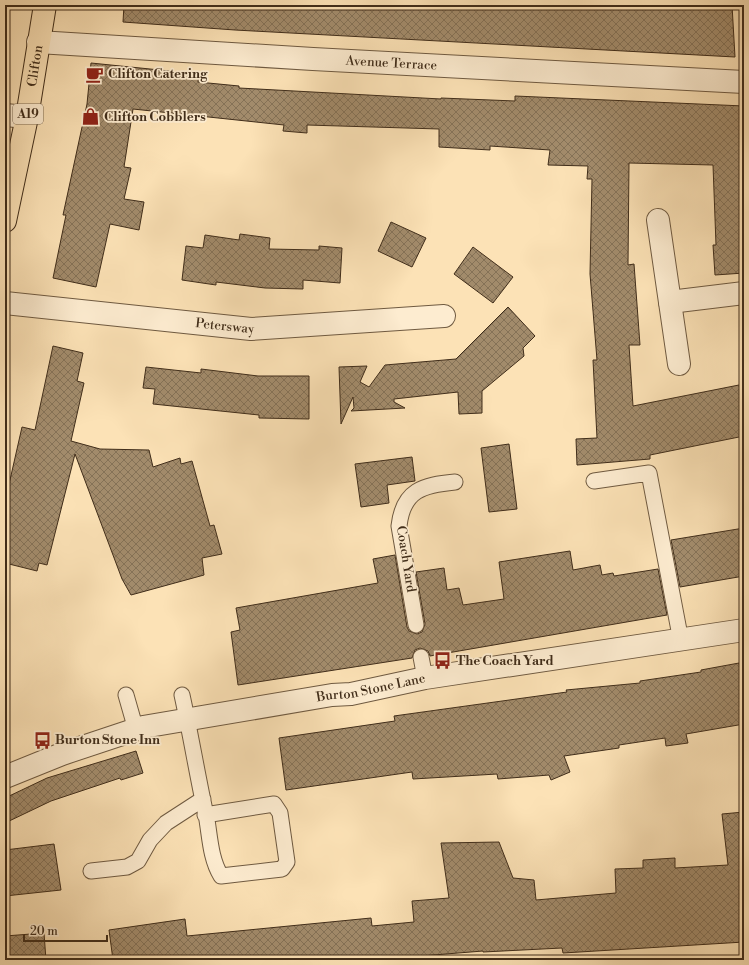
<svg xmlns="http://www.w3.org/2000/svg" width="749" height="965" viewBox="0 0 749 965" font-family="'Libre Bodoni',serif">
	<style>
		.building { fill: url(#building-cross-hatch); stroke: #402d1a }
		.lines { fill: none; stroke-linecap: round; stroke-linejoin: round }
		.service-casing { stroke: #6f5a41; stroke-width: 17 }
		.minor-casing { stroke: #6f5a41; stroke-width: 24 }
		.primary-casing { stroke: #402d1a; stroke-width: 24 }
		.service { stroke: #fdecd0; stroke-width: 15 }
		.minor { stroke: #fdecd0; stroke-width: 22 }
		.primary { stroke: #fce2b6; stroke-width: 22 }
		.labels { text-anchor: middle; dominant-baseline: central; stroke-width: 3.5; stroke-linejoin: round; paint-order: stroke }
		.shield { fill: #fdecd0; stroke: #796651; stroke-width: 1 }
		.shield-label { font-size: 12px; font-weight: bold; fill: #402d1a }
		.street-label { font-size: 13px; fill: #402d1a; stroke: #fdecd0 }
		.poi-label { font-size: 13px; font-weight: bold; fill: #402d1a; stroke: #fdecd0; text-anchor: start }
	</style>
	<defs>
		<pattern id="building-cross-hatch" width="8" height="8" patternUnits="userSpaceOnUse"><rect width="8" height="8" fill="#a28b6b"/><path d="M0 0l8 8M0 8l8-8" fill="none" stroke="#857257"/></pattern>
	</defs>
	<rect width="100%" height="100%" fill="#fce2b6"/>
	<filter id="stains"><feTurbulence type="fractalNoise" baseFrequency=".005" numOctaves="4"/><feColorMatrix values="0 0 0 0 .2 0 0 0 0 .09 0 0 0 0 .02 0 0 0 .5 -.17"/></filter>
	<radialGradient id="worn" r=".72"><stop offset=".6" stop-color="#630" stop-opacity="0"/><stop offset="1" stop-color="#630" stop-opacity=".3"/></radialGradient>
	<path class="building" d="M124,5H732L735,57L235,30L123,22Z
		M91,63L199,74L198,82L239,86V88L441,99V98L515,101V96L744,106V273L715,275L713,245H716L713,165L629,163L628,265L634,264L640,345H629L633,406L744,384V436L650,455V459L577,465L576,439L597,438L593,360H597L590,274L592,179H587L588,166L548,165L550,150L490,146V150L439,147V129L307,125V133L283,131L284,125L133,109L124,167L131,168L124,199L144,202L139,230L110,224L96,287L53,278L66,215H63L87,104Z
		M391,222L426,238L412,267L378,251Z
		M240,234L270,238L269,249L319,250V246L342,248L340,283L303,280V289L265,288L216,282V285L182,280L186,246L203,248L205,235L239,240Z
		M473,247L513,277L493,303L454,274Z
		M508,307L535,336L523,348L524,356L482,391V413L459,414L458,392L394,399V402L405,408L351,411L354,408L353,397L341,424L339,367L367,366L360,382L369,387L385,365L456,359Z
		M53,346L83,353L77,381L84,383L71,441L100,449L149,450L153,467L180,458L181,464L192,461L210,526L214,525L222,554L202,558L204,575L131,595L122,579L75,454L47,565L39,563L37,571L5,563V502L22,427L35,430Z
		M146,367L201,373V369L258,376H309V419L259,418V415L153,404L155,389L143,388Z
		M509,444L517,509L489,512L481,448Z
		M412,457L415,481L387,485L389,503L361,507L355,464Z
		M744,528V576L680,587L671,540Z
		M570,551L573,570L600,565L602,575L613,573L614,576L658,569L667,615L430,656L428,651L420,648L415,650L412,658L238,685L231,632L240,630L236,608L378,583L373,559L395,555L407,627L409,631L417,634L422,632L425,624L416,572L444,568L447,590L459,588L463,605L504,599L499,562Z
		M739,663L744,691V724L686,734L688,743L666,746L665,738L619,745V748L564,756L570,772L551,780L549,775L498,779L497,774L413,779L412,772L286,790L279,738L395,721L394,716L567,692L566,690L640,683V681L701,672V670Z
		M136,751L143,773L121,780L120,778L51,801L5,823V798L47,778Z
		M744,812V942L563,953L562,948L483,952V951L371,960H113L109,930L185,919L187,936L371,918L372,926L414,922L412,901L449,898L441,843L499,842L513,878L534,880L536,900L616,893L615,869L643,868V860L675,858V868L728,865L722,814Z
		M54,844L61,890L5,896V850Z
		M44,933L46,960H5V936Z"/>
	<g class="lines">
		<defs>
			<path id="service" d="M594,481L649,473L681,641
				M416,625L399,526C403,490 423,485 455,482
				M421,657L425,678
				M126,695L136,730
				M182,695C191,736 198,779 207,820C210,839 211,860 221,876L282,869L287,862L280,813L274,804L205,815
				M91,871L127,867L138,861L150,840L166,823L203,799"/>
			<g id="minor">
				<path id="s1" d="M38,42L313,59L744,82"/>
				<path d="M5,115L27,117"/>
				<path d="M658,220L679,364"/>
				<path d="M670,302L744,293"/>
				<path id="s2" d="M5,303L251,329L444,316"/>
				<path id="s3" d="M5,777L62,754L143,727L332,695L351,694L425,678L744,630"/>
			</g>
			<g id="primary">
				<path id="s4" d="M5,221L27,117L45,5"/>
			</g>
		</defs>
		<use href="#service" class="service-casing"/>
		<use href="#minor" class="minor-casing"/>
		<use href="#primary" class="primary-casing"/>
		<use href="#service" class="service"/>
		<use href="#minor" class="minor"/>
		<use href="#primary" class="primary"/>
	</g>
	<defs>
		<symbol id="cafe-bare" viewBox="-9 -9 18 18"><path d="M-5.5-4.5H6V0H3Q3 3.5 0 3.5H-2.5Q-5.5 3.5-5.5 0ZM3-3.2v2h1.7v-2ZM-6 4.5H4V6H-6Z" fill="#8f2418" stroke="#fdecd0" stroke-width="2.5" paint-order="stroke"/></symbol>
		<symbol id="shop-bare" viewBox="-9 -9 18 18"><path d="M-5-2.5h2.3a2.7 3.5 0 0 1 5.4 0H5L5.5 6h-11ZM-1.5-2.5h3a1.5 2.3 0 0 0-3 0Z" fill="#8f2418" stroke="#fdecd0" stroke-width="2.5" paint-order="stroke"/></symbol>
		<symbol id="bus-bare" viewBox="-9 -9 18 18"><path d="M-5-6H5V4H4V6H2V4H-2V6H-4V4H-5ZM-3.5-4V0h7V-4ZM-3.5 1.2v1.5H-2V1.2ZM2 1.2v1.5H3.5V1.2Z" fill="#8f2418" stroke="#fdecd0" stroke-width="2.5" paint-order="stroke"/></symbol>
	</defs>
	<g fill-rule="evenodd">
		<use href="#cafe-bare" x="82" y="62" width="25" height="25"/>
		<use href="#shop-bare" x="78" y="104" width="25" height="25"/>
		<use href="#bus-bare" x="430" y="648" width="25" height="25"/>
		<use href="#bus-bare" x="30" y="728" width="25" height="25"/>
	</g>
	<g class="labels">
		<rect class="shield" x="13" y="104" width="30" height="20" rx="3"/>
		<g class="shield-label">
			<text x="28" y="114">A19</text>
		</g>
		<g class="street-label">
			<text stroke="none"><textPath href="#s1" startOffset="354">Avenue Terrace</textPath></text>
			<text stroke="none"><textPath href="#s4" startOffset="158">Clifton</textPath></text>
			<text stroke="none"><textPath href="#s2" startOffset="221">Petersway</textPath></text>
			<text transform="translate(406 559) rotate(81)">Coach Yard</text>
			<text stroke="none"><textPath href="#s3" startOffset="378">Burton Stone Lane</textPath></text>
		</g>
		<g class="poi-label">
			<text x="108" y="74">Clifton Catering</text>
			<text x="104" y="117">Clifton Cobblers</text>
			<text x="456" y="661">The Coach Yard</text>
			<text x="55" y="740">Burton Stone Inn</text>
		</g>
	</g>
	<rect width="749" height="965" fill="none" stroke="#fce2b6" stroke-width="20"/>
	<rect x="6" y="6" width="737" height="953" fill="none" stroke="#402d1a" stroke-width="2"/>
	<rect x="10" y="10" width="729" height="945" fill="none" stroke="#402d1a"/>
	<path d="M24 935v6h83v-6" fill="none" stroke="#402d1a" stroke-width="2"/>
	<text x="30" y="935" font-size="12" fill="#402d1a" stroke="#fdecd0" stroke-width="3" paint-order="stroke">20 m</text>
	<rect width="100%" height="100%" filter="url(#stains)"/>
	<rect width="100%" height="100%" fill="url(#worn)"/>
</svg>
